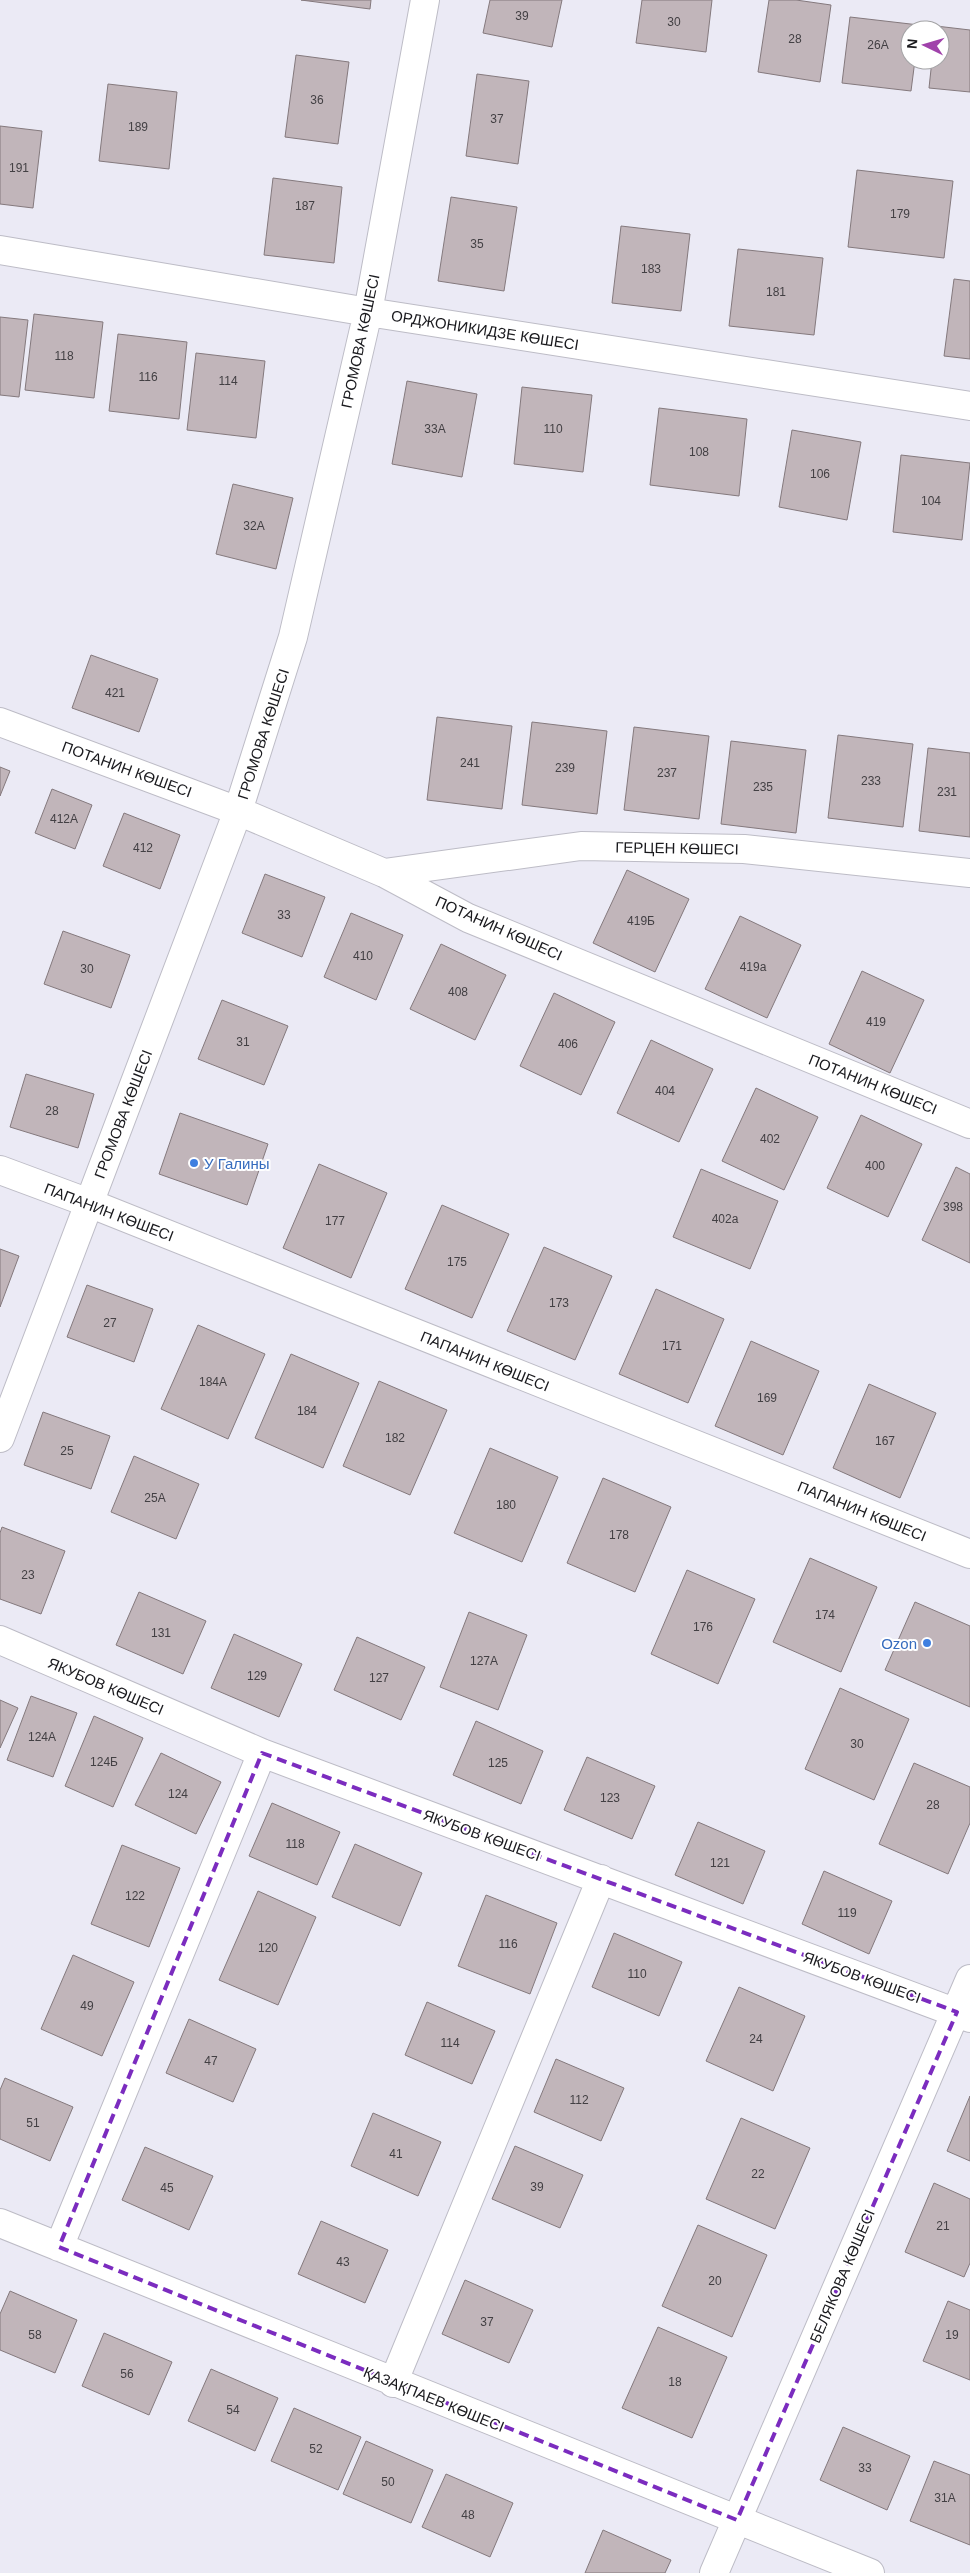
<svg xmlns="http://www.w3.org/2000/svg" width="970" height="2573" viewBox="0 0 970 2573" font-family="Arial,sans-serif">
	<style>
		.building { fill: #c1b5ba; stroke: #84797d }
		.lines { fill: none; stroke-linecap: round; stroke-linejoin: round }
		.street-casing { stroke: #bdbcc6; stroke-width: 30 }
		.secondary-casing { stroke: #bdbcc6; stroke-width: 30 }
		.street { stroke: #fff; stroke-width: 28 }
		.secondary { stroke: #fff; stroke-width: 28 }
		.marked { fill: none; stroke: #7b2cbf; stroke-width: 4; stroke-dasharray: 10 6; stroke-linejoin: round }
		.shop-dot { fill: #3f7fe0; stroke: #fff; stroke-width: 2 }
		.labels { text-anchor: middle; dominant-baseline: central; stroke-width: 4; stroke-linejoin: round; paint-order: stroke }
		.number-label { font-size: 12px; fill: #434044 }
		.street-label { font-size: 15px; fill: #19191d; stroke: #fff }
		.shop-label { font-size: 15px; fill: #366cbe; stroke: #fff; text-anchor: start }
	</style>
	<rect width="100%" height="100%" fill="#ebeaf5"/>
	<path class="building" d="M301,0H371L370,9Z
		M490,0H562L552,47L483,33Z
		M642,0H712L706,52L636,43Z
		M769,0H796L831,5L820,82L758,72Z
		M850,17L919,25L918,30H910V60H915L911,91L842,83Z
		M936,26L970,30V92L929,88L932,60H940V30H936Z
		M296,55L349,62L338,144L285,137Z
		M477,74L529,81L518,164L466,156Z
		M108,84L177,92L169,169L99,161Z
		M0,126L42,131L33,208L0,204Z
		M857,170L953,181L944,258L848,247Z
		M273,178L342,187L334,263L264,255Z
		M451,197L517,207L504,291L438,281Z
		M621,226L690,234L681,311L612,303Z
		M738,249L823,258L814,335L729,326Z
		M954,279L970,281V359L944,356Z
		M34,314L103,322L94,398L25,390Z
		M0,317L28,320L19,397L0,395Z
		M118,334L187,342L179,419L109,411Z
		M196,353L265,361L256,438L187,430Z
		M407,381L477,394L462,477L392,464Z
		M522,387L592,395L583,472L514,464Z
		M659,408L747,419L739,496L650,485Z
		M792,430L861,442L847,520L779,507Z
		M901,455L970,463L962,540L893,532Z
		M233,484L293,498L276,569L216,554Z
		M91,655L158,679L139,732L72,708Z
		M437,717L512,726L502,809L427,800Z
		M532,722L607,731L597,814L522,805Z
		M634,727L709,736L699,819L624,810Z
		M838,735L913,744L903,827L828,818Z
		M731,741L806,750L796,833L721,824Z
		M928,748L970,753V837L919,831Z
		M0,767L10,771L0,796Z
		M52,789L92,805L75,849L35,833Z
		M124,813L180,835L160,889L103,866Z
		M627,870L689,899L655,972L593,943Z
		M265,874L325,897L302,957L242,933Z
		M351,913L403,935L376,1000L324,977Z
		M740,916L801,945L767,1018L705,989Z
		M63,931L130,955L111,1008L44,984Z
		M441,944L506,975L475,1040L410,1009Z
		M862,971L924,1000L890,1073L829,1044Z
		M554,993L615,1022L581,1095L520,1066Z
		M222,1000L288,1026L264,1085L198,1059Z
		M651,1040L713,1069L679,1142L617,1113Z
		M26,1074L94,1094L78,1148L10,1127Z
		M756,1088L818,1117L784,1190L722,1161Z
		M180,1113L268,1144L247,1205L159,1174Z
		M861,1115L922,1144L888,1217L827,1188Z
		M319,1164L387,1193L351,1278L283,1248Z
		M956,1167L970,1174V1263L922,1240Z
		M701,1169L778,1201L750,1269L673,1237Z
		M442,1205L509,1234L472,1318L405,1289Z
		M544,1247L612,1276L575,1360L507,1331Z
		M0,1249L19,1256L0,1307Z
		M87,1285L153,1309L134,1362L67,1337Z
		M656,1289L724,1319L688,1403L619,1374Z
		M198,1325L265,1354L228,1439L161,1409Z
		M751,1341L819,1371L783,1455L715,1426Z
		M291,1354L359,1383L323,1468L255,1438Z
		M379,1381L447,1410L410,1495L343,1466Z
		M869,1384L936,1413L900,1498L833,1468Z
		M43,1412L110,1436L91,1489L24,1465Z
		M490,1448L558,1477L522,1562L454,1533Z
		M134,1456L199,1484L176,1539L111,1512Z
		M603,1478L671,1507L635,1592L567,1563Z
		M2,1527L65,1551L41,1614L0,1599V1533Z
		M810,1558L877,1587L841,1672L773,1642Z
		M687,1570L755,1599L718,1684L651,1654Z
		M139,1592L206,1621L183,1674L116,1645Z
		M915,1602L970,1626V1707L885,1670Z
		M469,1612L527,1635L498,1710L440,1687Z
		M234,1634L302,1664L279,1717L211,1688Z
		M357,1637L425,1667L401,1720L334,1690Z
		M840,1688L909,1719L874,1800L805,1769Z
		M31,1696L77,1713L53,1777L7,1760Z
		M0,1700L18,1708L0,1748Z
		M94,1716L143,1738L113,1807L65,1786Z
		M476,1721L543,1751L521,1804L453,1775Z
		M161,1753L221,1782L196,1834L135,1805Z
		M587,1757L655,1786L632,1839L564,1810Z
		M914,1763L970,1787V1823L948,1874L879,1844Z
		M272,1803L340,1832L317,1885L249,1856Z
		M698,1822L765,1851L743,1904L675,1875Z
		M355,1844L422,1873L400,1926L332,1897Z
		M122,1845L180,1868L149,1947L91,1924Z
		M824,1871L892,1901L869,1954L802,1924Z
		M258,1891L316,1917L278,2005L219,1980Z
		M486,1895L557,1923L530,1994L458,1966Z
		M614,1933L682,1962L659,2016L592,1987Z
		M73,1955L134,1982L102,2056L41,2029Z
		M739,1987L805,2016L773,2091L706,2061Z
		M427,2002L495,2031L472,2084L405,2055Z
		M189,2019L256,2049L233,2102L166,2073Z
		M556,2059L624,2088L601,2141L534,2112Z
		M5,2078L73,2107L50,2161L0,2139V2090Z
		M970,2096V2161L947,2151Z
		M373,2113L441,2142L418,2196L351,2166Z
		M741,2118L810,2148L775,2229L706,2199Z
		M515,2146L583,2175L560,2228L492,2199Z
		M145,2147L213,2176L189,2230L122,2200Z
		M934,2183L970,2199V2263L964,2277L905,2252Z
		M321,2221L388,2250L365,2303L298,2274Z
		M698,2225L767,2255L732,2337L662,2306Z
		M465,2280L533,2310L509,2363L442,2334Z
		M10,2291L77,2320L55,2373L0,2350V2314Z
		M948,2301L970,2310V2380L923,2361Z
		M658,2327L727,2357L692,2438L622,2408Z
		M104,2333L172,2362L149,2415L82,2386Z
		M211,2369L278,2398L255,2451L188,2421Z
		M294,2408L361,2437L338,2490L271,2461Z
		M843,2427L910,2456L887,2510L820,2480Z
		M366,2441L433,2470L411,2523L343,2494Z
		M934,2461L970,2475V2545L910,2521Z
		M446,2474L513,2503L490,2557L422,2527Z
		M603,2530L671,2560L665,2573H585Z"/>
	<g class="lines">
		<defs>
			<path id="street" d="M0,250L368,312L970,406
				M0,722L238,811L384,873L468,918L970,1124
				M384,873L581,846L744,849L970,873
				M0,1438L238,811L293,637L368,312L425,0
				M0,1640L262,1753L970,2018
				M0,2223L870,2573
				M59,2247L262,1753
				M393,2383L601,1879
				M714,2573L970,1979"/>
			<path id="secondary" d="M0,1170L89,1203L970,1554"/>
		</defs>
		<use href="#street" class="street-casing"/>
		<use href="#secondary" class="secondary-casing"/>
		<use href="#street" class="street"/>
		<use href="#secondary" class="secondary"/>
	</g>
	<path class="marked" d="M262,1753L957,2012L737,2520L59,2247Z"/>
	<g class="shop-dot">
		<circle cx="194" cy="1163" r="5"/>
		<circle cx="927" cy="1643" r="5"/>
	</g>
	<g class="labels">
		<g class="number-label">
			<text x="522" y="16">39</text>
			<text x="674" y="22">30</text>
			<text x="795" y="39">28</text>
			<text x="878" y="45">26А</text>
			<text x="317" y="100">36</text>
			<text x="497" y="119">37</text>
			<text x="138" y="127">189</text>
			<text x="19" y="168">191</text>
			<text x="305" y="206">187</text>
			<text x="900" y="214">179</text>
			<text x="477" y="244">35</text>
			<text x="651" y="269">183</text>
			<text x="776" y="292">181</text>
			<text x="64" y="356">118</text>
			<text x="148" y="377">116</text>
			<text x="228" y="381">114</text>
			<text x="435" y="429">33А</text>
			<text x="553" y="429">110</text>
			<text x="699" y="452">108</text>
			<text x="820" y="474">106</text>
			<text x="931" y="501">104</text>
			<text x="254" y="526">32А</text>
			<text x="115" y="693">421</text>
			<text x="470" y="763">241</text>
			<text x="565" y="768">239</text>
			<text x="667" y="773">237</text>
			<text x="871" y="781">233</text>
			<text x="763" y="787">235</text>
			<text x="947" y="792">231</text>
			<text x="64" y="819">412А</text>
			<text x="143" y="848">412</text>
			<text x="284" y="915">33</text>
			<text x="641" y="921">419Б</text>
			<text x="363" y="956">410</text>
			<text x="753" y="967">419а</text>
			<text x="87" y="969">30</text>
			<text x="458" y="992">408</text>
			<text x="876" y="1022">419</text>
			<text x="243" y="1042">31</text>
			<text x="568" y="1044">406</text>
			<text x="665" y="1091">404</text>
			<text x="52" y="1111">28</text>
			<text x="770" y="1139">402</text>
			<text x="875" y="1166">400</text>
			<text x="953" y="1207">398</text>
			<text x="725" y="1219">402а</text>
			<text x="335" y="1221">177</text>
			<text x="457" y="1262">175</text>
			<text x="559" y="1303">173</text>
			<text x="110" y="1323">27</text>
			<text x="672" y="1346">171</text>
			<text x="213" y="1382">184А</text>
			<text x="767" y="1398">169</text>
			<text x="307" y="1411">184</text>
			<text x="395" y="1438">182</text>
			<text x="885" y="1441">167</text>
			<text x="67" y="1451">25</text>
			<text x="155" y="1498">25А</text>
			<text x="506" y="1505">180</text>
			<text x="619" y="1535">178</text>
			<text x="28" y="1575">23</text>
			<text x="825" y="1615">174</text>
			<text x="703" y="1627">176</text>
			<text x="161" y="1633">131</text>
			<text x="484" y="1661">127А</text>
			<text x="257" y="1676">129</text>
			<text x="379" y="1678">127</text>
			<text x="42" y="1737">124А</text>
			<text x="857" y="1744">30</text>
			<text x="104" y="1762">124Б</text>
			<text x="498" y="1763">125</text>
			<text x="178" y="1794">124</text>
			<text x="610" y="1798">123</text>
			<text x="933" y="1805">28</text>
			<text x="295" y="1844">118</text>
			<text x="720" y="1863">121</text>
			<text x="135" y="1896">122</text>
			<text x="847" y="1913">119</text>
			<text x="508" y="1944">116</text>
			<text x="268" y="1948">120</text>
			<text x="637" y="1974">110</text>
			<text x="87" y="2006">49</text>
			<text x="756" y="2039">24</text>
			<text x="450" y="2043">114</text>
			<text x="211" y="2061">47</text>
			<text x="579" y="2100">112</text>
			<text x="33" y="2123">51</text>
			<text x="396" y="2154">41</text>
			<text x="758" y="2174">22</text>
			<text x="537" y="2187">39</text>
			<text x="167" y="2188">45</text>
			<text x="943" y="2226">21</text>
			<text x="343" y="2262">43</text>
			<text x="715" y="2281">20</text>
			<text x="487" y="2322">37</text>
			<text x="35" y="2335">58</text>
			<text x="952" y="2335">19</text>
			<text x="127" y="2374">56</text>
			<text x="675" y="2382">18</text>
			<text x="233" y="2410">54</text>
			<text x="316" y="2449">52</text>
			<text x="865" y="2468">33</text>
			<text x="388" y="2482">50</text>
			<text x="945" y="2498">31А</text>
			<text x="468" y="2515">48</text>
		</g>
		<g class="street-label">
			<text transform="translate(485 330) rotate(9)">ОРДЖОНИКИДЗЕ КӨШЕСІ</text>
			<text transform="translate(360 341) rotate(-78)">ГРОМОВА КӨШЕСІ</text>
			<text transform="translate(263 734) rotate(-72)">ГРОМОВА КӨШЕСІ</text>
			<text transform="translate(127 769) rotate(20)">ПОТАНИН КӨШЕСІ</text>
			<text transform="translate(677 848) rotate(1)">ГЕРЦЕН КӨШЕСІ</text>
			<text transform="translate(499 928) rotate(24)">ПОТАНИН КӨШЕСІ</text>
			<text transform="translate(873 1084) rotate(22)">ПОТАНИН КӨШЕСІ</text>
			<text transform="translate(123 1114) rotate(-69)">ГРОМОВА КӨШЕСІ</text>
			<text transform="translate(109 1212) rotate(21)">ПАПАНИН КӨШЕСІ</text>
			<text transform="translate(485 1361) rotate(22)">ПАПАНИН КӨШЕСІ</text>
			<text transform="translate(862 1511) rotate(22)">ПАПАНИН КӨШЕСІ</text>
			<text transform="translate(106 1686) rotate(23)">ЯКУБОВ КӨШЕСІ</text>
			<text transform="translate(482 1835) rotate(20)">ЯКУБОВ КӨШЕСІ</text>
			<text transform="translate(862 1977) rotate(20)">ЯКУБОВ КӨШЕСІ</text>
			<text transform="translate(842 2276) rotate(-67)">БЕЛЯКОВА КӨШЕСІ</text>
			<text transform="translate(434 2399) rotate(22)">ҚАЗАҚПАЕВ КӨШЕСІ</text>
		</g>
		<g class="shop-label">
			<text x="204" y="1163">У Галины</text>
			<text x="917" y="1643" text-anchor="end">Ozon</text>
		</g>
	</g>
	<g transform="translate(925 45) rotate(275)"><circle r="24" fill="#ffffff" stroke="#a3a3a5"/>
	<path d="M0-4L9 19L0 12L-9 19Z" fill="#a042ab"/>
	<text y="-8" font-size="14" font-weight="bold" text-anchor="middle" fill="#19191d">N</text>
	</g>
</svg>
